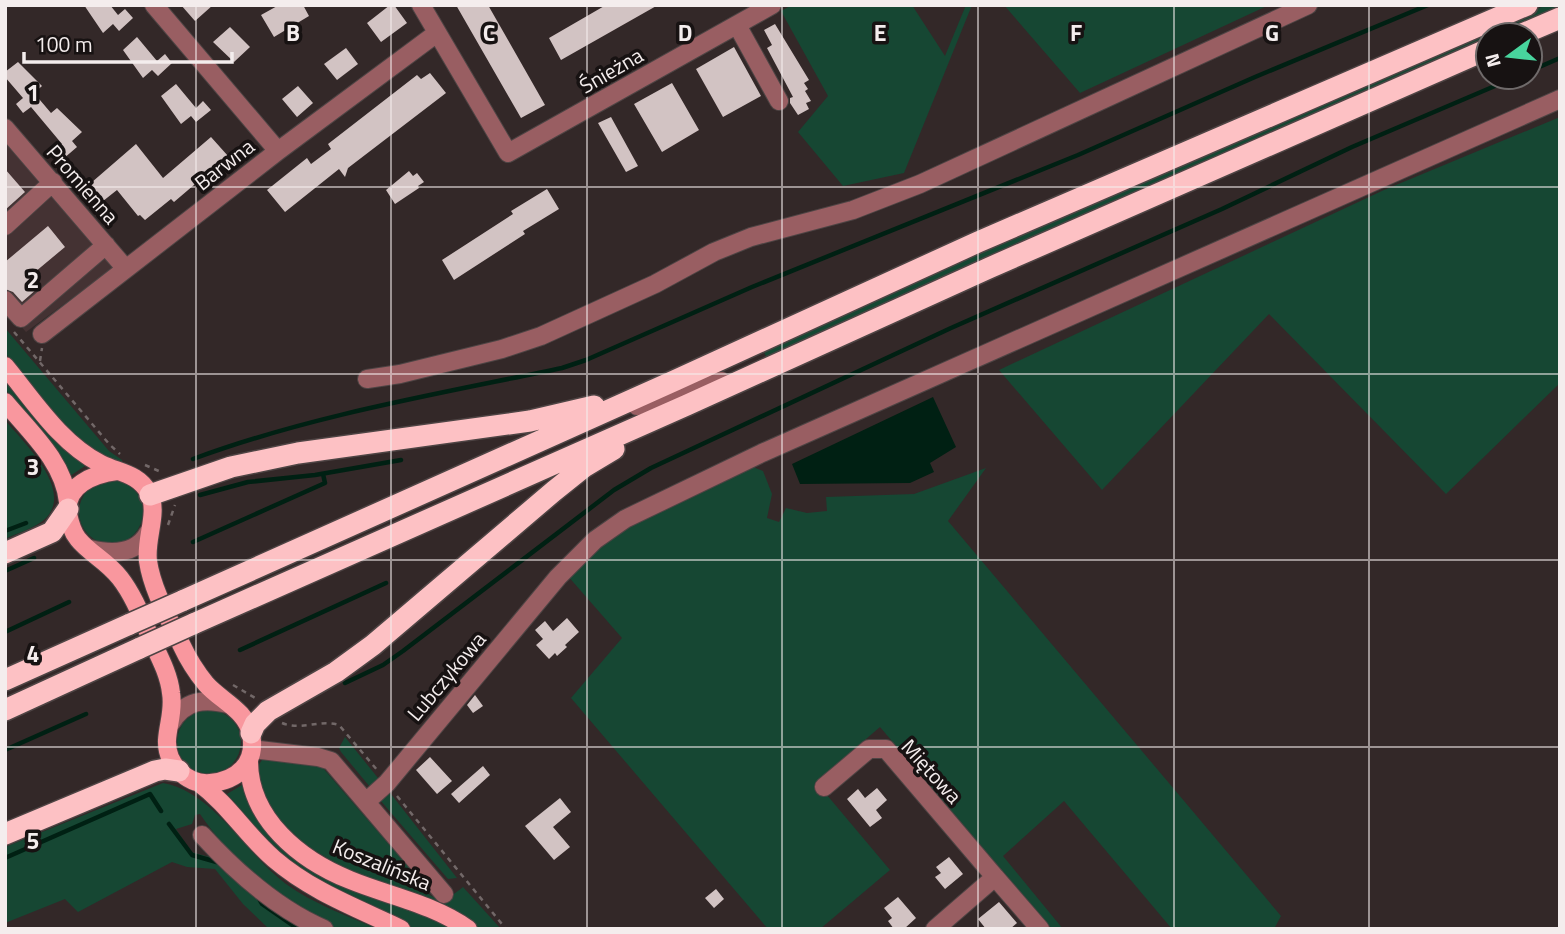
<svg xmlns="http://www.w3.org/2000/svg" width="1565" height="934" viewBox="0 0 1565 934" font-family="'Titillium Web',sans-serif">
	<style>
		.built { fill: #443233 }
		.green { fill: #164733 }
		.water { fill: #002013 }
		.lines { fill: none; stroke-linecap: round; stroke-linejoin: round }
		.stream { stroke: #002013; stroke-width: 4.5 }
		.building { fill: #d2c3c3 }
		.minor-casing { stroke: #4e4444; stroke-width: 20 }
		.major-casing { stroke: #4e4444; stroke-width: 20 }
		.highway-casing { stroke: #4e4444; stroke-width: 24 }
		.path { stroke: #726868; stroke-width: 2.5; stroke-dasharray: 5 5; stroke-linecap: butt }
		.minor { stroke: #995e62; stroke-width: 18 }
		.major { stroke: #f9979e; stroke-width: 18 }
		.highway { stroke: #fdc1c4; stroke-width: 21 }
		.highway-bridge-casing { stroke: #4e4444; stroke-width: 24; stroke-linecap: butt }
		.highway-bridge { stroke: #fdc1c4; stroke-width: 21 }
		.grid { fill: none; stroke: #f4eded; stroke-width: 2; stroke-opacity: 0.55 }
		.labels { text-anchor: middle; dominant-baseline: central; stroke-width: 7; stroke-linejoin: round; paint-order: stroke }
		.street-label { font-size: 21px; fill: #f4eded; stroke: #171212 }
		.grid-label { font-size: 23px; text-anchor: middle; font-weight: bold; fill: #f4eded; stroke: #171212; stroke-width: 7; stroke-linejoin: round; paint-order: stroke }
	</style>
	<rect width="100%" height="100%" fill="#332828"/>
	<path class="built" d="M5,143L113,268L26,332L5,308Z"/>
	<path class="green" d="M792,5H912L945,56L966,5H972L904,173L843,186L798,132L828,96L781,11Z
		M1004,5H1269L1080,93Z
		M1546,5H1560V9L1499,35H1488V40L767,358L763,351L982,252Z
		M1560,117V383L1446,494L1269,314L1102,490L999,370L1384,190Z
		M5,328L109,451L122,460V462L111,460L88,447L65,425L5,353Z
		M5,379L57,442L85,466L70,476L61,457L5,389Z
		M5,420C23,442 75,490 45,519C35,528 18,533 5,539Z
		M753,467L763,471L772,494L767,518L779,522L786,508L807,513L827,511L826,497L914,494L986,468L948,521L1281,916L1274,929H1172L1064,801L1003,856L1063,929H1052L880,727L816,782L890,870L820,929H768L571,698L622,638L567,575L598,547L629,527Z
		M79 512a32 32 0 1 1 64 0a32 32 0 1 1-64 0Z
		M177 742a32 32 0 1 1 64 0a32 32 0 1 1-64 0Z
		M345,737L382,783L370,787L341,752L339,748Z
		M268,758L318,765L323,768L411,870C412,876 415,879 419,885C435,903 444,903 463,887L501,929H476L341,866L307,846L276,817L260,787L258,766L262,760Z
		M163,783C214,792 246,854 286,884C314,904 347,916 378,929C365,929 347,932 335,928C283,911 230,858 200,814L195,815L192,824L176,829L191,852L217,859L306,929H269L243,904L215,869L187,867L172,862L78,912L65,899L5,923V847Z
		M242,785L257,819L272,837L459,929H414L312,877L278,853L227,794Z
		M387,789L457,878L448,879L380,800Z"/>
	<path class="water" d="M933,397L956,447L930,463L934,472L910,483L800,484L792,464Z"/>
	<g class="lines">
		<path class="stream" d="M1530,71L1560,58
			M193,459C312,415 438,394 562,368L586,360L752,287L1078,155L1255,77L1428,5
			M200,495L248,482L315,475L401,460
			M5,531L26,523
			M193,542L325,483L323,474
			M5,571L34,558
			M5,632L69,602
			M240,650L386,583
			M345,683L383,665L403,651L614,490L651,468L951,328L1222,209L1352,147L1516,77
			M5,750L86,714
			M169,824L192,855L220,863
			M5,858L150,794L161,811
			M258,897L262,904L298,929"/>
	</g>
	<path class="building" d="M84,5H110L118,15L125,9L133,18L119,31L113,24L103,33Z
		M181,5H213L195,21Z
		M279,5H303L309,16L274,37L261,15Z
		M390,5H394L407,23L381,42L367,23Z
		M456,5H488L545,105L521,118Z
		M606,5H658L561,60L549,38Z
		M775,24L809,80L804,83L808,89L805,91L811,101L806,103L809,109L798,115L790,103V98L793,97L767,48L772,45L764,30Z
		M230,27L250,47L234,62L213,42Z
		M137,37L157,61L165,54L172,63L158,76L152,70L143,78L123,50Z
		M734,47L761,96L723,117L696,69Z
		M346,48L358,64L337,80L324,64Z
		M18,62L42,86L34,93L51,113L57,108L82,132L72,141L77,147L63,159L55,150L62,144L31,107L23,113L16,104L23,98L5,77V72Z
		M430,73L446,93L348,168L345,177L339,169L285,212L267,190L307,158L311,164L331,149L328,144L417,75L421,79Z
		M672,83L699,130L662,152L634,104Z
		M176,84L196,108L203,101L211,110L196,122L191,116L181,124L161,96Z
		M298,86L313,103L297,117L282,99Z
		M611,117L638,166L626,172L598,123Z
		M211,137L228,156L174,202L171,199L145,220L140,215L138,216L117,190L98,205L84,189L136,144L163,178Z
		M5,169L25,192L5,210Z
		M409,171L413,176L417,173L424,182L418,186L419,188L395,204L386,190Z
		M547,189L559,209L523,231L525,234L454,280L442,260L513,214L511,211Z
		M48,226L65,247L29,277L38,288L22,302L13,292L5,289V262Z
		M567,618L579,632L565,645L567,647L557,656L555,653L549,659L536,645L543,639L535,630L545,621L553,631Z
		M475,695L483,706L473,713L467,705Z
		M430,757L452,781L437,794L416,770Z
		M483,766L490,775L459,803L451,794Z
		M877,788L887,800L876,810L882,818L870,827L847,799L858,789L865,798Z
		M560,798L571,812L553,827L570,847L554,860L525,826Z
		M949,857L963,874L945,889L935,877L941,873L936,867Z
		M716,889L724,899L714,908L705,898Z
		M898,897L916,918L904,929H894L888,921L892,918L884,908Z
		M999,902L1017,923L1010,929H986L978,919Z"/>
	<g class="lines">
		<defs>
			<path id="minor" d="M154,5L278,151
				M421,5L508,153L772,5
				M737,25L779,101
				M5,128L126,269
				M5,226L53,182
				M5,300L21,318L106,245
				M42,334L278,151L437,33
				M367,379L400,374L502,349L541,336L655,284L714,252L751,237L853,210L920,184L1308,5
				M637,406L721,381
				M90,549C111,554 136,555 148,533
				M171,723C185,700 204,698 228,704
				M252,749L318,757L331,761L444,894
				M824,787L869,749H886L995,877
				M367,801L387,783L558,577L595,540L625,519L762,453L1560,99
				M202,835C236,872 277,909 324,929
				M935,929L995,877L1040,929"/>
			<path id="major" d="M5,366C34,401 60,443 101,464C119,473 138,473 149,493C159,512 145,539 148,561C152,589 169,619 181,644C188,659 196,672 206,684C221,701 246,710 251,734C257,763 237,781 210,783C186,785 166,763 167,740C168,724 174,710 171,693C169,674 159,656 151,639C142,618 134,596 120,578C107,561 89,553 78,539C72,532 70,523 68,514C64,485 94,474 117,471
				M5,402C30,432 64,462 68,502
				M249,761C249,819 300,860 350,880C389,896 433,904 468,929
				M198,782C230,806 245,834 274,859C311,891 357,908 401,929"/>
			<path id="highway" d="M1520,35L1560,18
				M150,495L231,467L298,453L530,421L594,406
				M5,553L52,532L68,509
				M182,601L676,380L978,242L1527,5
				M193,624L687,405L989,268L1488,49
				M5,680L130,624
				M5,710L140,648
				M251,733L255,724L268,711L336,672L373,645L554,491L584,467L614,449
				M5,834L155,771L165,769L179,771"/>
		</defs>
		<use href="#minor" class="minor-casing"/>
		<use href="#major" class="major-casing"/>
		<use href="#highway" class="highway-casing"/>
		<path class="path" d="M14,332L110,445L120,454
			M40,361L42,348
			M145,465L161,472
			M168,525L175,505
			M233,685L257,699
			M282,723C301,731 320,719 339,725L378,771
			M397,796L506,929"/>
		<use href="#minor" class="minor"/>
		<use href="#major" class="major"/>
		<use href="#highway" class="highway"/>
		<defs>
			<path id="highway-bridge" d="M130,624L182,601
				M140,648L193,624"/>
		</defs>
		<use href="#highway-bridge" class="highway-bridge-casing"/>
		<use href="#highway-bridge" class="highway-bridge"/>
	</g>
	<path class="grid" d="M196,5V929M391,5V929M587,5V929M782,5V929M978,5V929M1174,5V929M1369,5V929M5,187H1560M5,374H1560M5,560H1560M5,747H1560"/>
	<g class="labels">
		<g class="street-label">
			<text transform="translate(611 70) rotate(-30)">Śnieżna</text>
			<text transform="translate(224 164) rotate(-38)">Barwna</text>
			<text transform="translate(83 184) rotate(49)">Promienna</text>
			<text transform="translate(446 676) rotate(-50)">Lubczykowa</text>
			<text transform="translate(932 771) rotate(48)">Miętowa</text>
			<text transform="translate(382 864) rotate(22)">Koszalińska</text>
		</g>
	</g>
	<g class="grid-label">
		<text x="293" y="41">B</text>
		<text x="489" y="41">C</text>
		<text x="685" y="41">D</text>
		<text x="880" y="41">E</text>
		<text x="1076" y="41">F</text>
		<text x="1272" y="41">G</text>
		<text x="33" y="101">1</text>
		<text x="33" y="288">2</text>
		<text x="33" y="475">3</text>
		<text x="33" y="662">4</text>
		<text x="33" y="849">5</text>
	</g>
	<rect width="1565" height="934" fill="none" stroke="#f4eded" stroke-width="14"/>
	<g transform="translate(1509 56) rotate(255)"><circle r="33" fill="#171212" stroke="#6f6a6a" stroke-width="2"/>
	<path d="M0-5L12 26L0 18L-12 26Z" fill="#48d49d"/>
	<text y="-10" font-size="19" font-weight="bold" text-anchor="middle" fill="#f4eded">N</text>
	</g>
	<path d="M24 52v10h208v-10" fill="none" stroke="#f4eded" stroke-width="3.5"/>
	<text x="35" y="52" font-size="21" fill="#f4eded" stroke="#171212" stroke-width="5" paint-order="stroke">100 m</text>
</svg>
